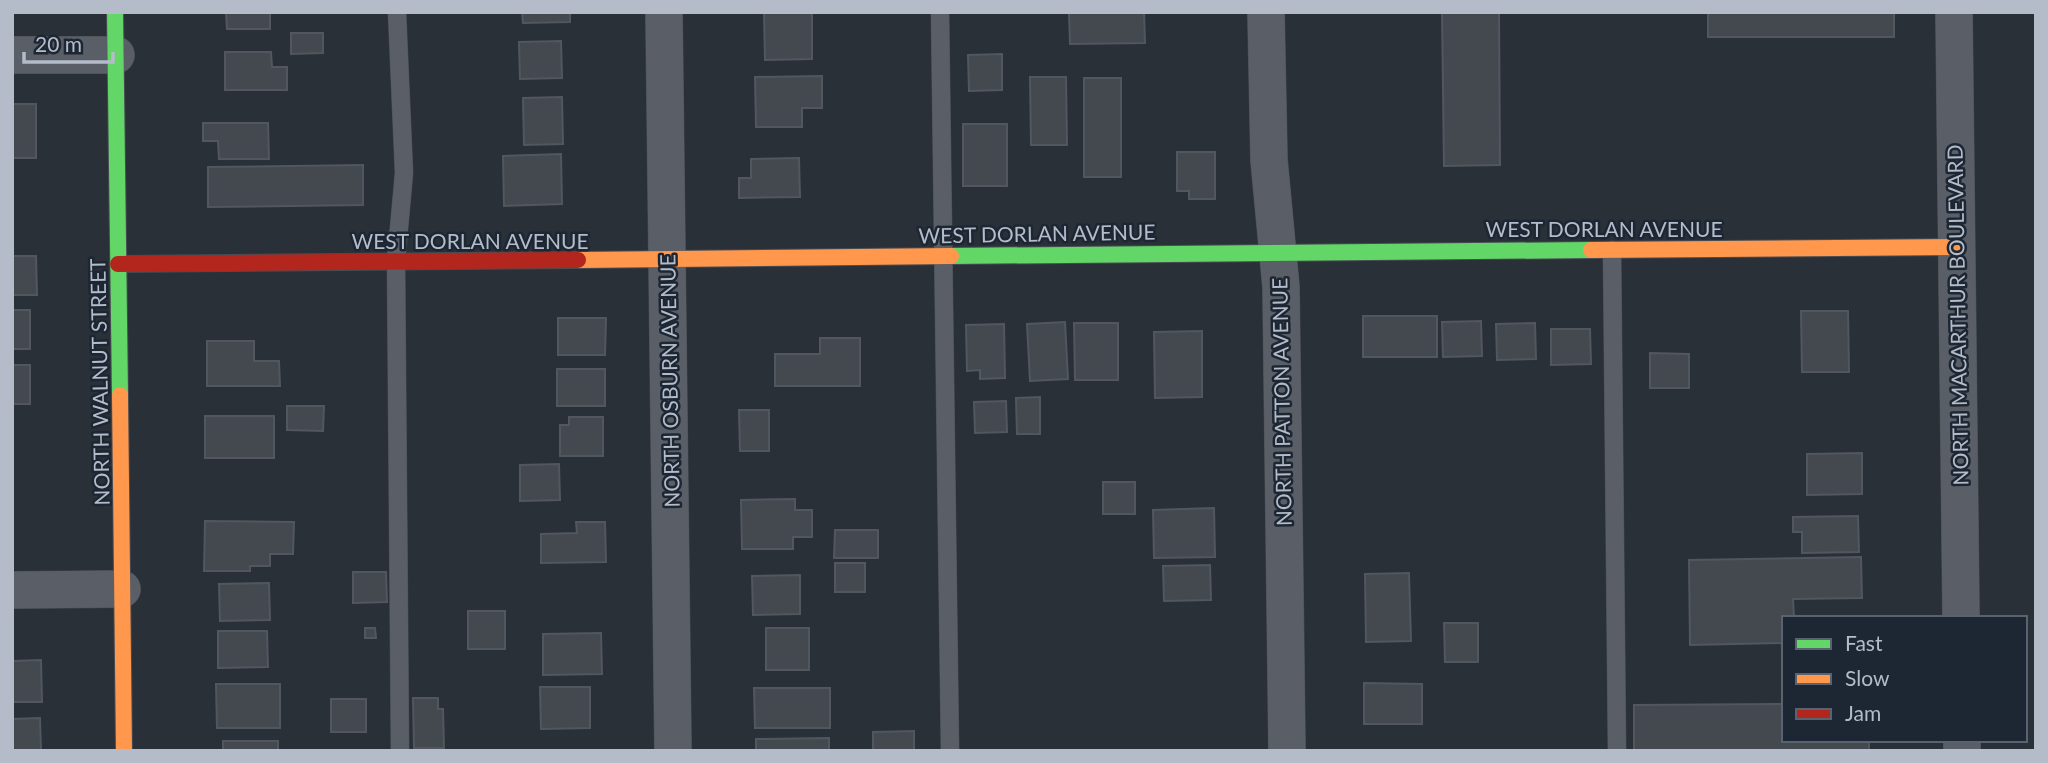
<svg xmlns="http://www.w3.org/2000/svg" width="2048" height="763" viewBox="0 0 2048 763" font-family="Lato,sans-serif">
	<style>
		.building { fill: #444950; stroke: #52575f; stroke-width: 2 }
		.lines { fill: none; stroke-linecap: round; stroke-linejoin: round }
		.lane-casing { stroke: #484c53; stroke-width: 19 }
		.street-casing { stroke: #484c53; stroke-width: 38 }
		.fast-casing { stroke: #484c53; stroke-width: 18 }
		.slow-casing { stroke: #484c53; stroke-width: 18 }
		.jam-casing { stroke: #484c53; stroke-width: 18 }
		.lane { stroke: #5a5e66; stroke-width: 18 }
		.street { stroke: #5a5e66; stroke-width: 37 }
		.fast { stroke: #63d668; stroke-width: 16 }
		.slow { stroke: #ff974d; stroke-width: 16 }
		.jam { stroke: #b3261e; stroke-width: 16 }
		.labels { text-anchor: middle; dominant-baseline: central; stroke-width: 5; stroke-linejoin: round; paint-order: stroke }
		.street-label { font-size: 21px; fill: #b4bcc9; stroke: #1d2633 }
	</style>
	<rect width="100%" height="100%" fill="#2a3038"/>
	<path class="building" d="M226,12H270V29H227Z
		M522,12H570V22L523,23Z
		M764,12H812V59L765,60Z
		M1069,12H1144L1145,43L1070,44Z
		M1442,12H1499L1500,165L1444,166Z
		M1708,12H1894V37H1708Z
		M291,33H323V53L291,54Z
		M561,41L562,78L520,79L519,42Z
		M225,52H271L272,67H287V90H225Z
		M1002,54V90L969,91L968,55Z
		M822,76V108H802V127H756L755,77Z
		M1030,77H1066L1067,145H1031Z
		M1084,78H1121V177H1084Z
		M562,97L563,144L524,145L523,98Z
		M12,104H36V158H12Z
		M203,123H268L269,159H219L218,141H203Z
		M963,124H1007V186H963Z
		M1177,152H1215V199H1189V191H1177Z
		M561,154L562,204L504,206L503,156Z
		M799,158L800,197L739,198V178H751V159Z
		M363,165V205L208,207V167Z
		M12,256H36L37,295H12Z
		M12,310H30V349H12Z
		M1801,311H1848L1849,372H1802Z
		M1363,316H1437V357H1363Z
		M558,318H606L605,355H558Z
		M1481,321L1482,356L1443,357L1442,322Z
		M1065,322L1068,379L1030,381L1027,324Z
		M1074,323H1118V380H1075Z
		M1535,323L1536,359L1497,360L1496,324Z
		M1004,324L1005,378L980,379V370L967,371L966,325Z
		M1551,329H1590L1591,364L1551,365Z
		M1202,331V397L1155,398L1154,332Z
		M820,338H860V386H775V354H820Z
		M207,341H254V361H279L280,386H207Z
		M1650,353L1689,354V388H1650Z
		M12,365H30V404H12Z
		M557,369H605V406H557Z
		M1040,397V434H1017L1016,398Z
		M1006,401L1007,432L975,433L974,402Z
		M287,406H324L323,431L287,430Z
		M739,410H769V451H740Z
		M205,416H274V458H205Z
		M569,417H603V456H560V425H569Z
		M1862,453V494L1807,495V454Z
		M559,464L560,500L520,501V465Z
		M1103,482H1135V514H1103Z
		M795,499V510H812V537H793V549H742L741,500Z
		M1214,508L1215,557L1154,558L1153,510Z
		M1858,516L1859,552L1802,553V532H1793V517Z
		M205,521L294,522L293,554H270V566H250V571H204Z
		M576,522H605L606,562L541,563V534L577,533Z
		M835,530H878V558H834Z
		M1861,557L1862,598L1793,599L1794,618H1784V643L1690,645L1689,560Z
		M835,563H865V592H835Z
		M1210,565L1211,600L1164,601L1163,566Z
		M353,572H386L387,602L353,603Z
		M1409,573L1411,641L1366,642L1365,574Z
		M800,575V614L753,615L752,576Z
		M269,583L270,620L220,621L219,584Z
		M468,611H505V649H468Z
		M1444,623H1478V662H1445Z
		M365,628H375L376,638H365Z
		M766,628H809V670H766Z
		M218,631H267L268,667L218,668Z
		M601,633L602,674L543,675V634Z
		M41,660L42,702H12V661Z
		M1364,683L1422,684V724H1364Z
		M216,684H280V728H217Z
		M540,687H590V728L541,729Z
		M754,688H830V728H755Z
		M413,698H438V709H443L444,748H414Z
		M331,699H366V732H331Z
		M1784,704V740H1869V751H1634V705Z
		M40,718L41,751H12V719Z
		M914,731V751H873V732Z
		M829,738V751H756V739Z
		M223,741H278V751H223Z"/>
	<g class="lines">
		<defs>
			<path id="lane" d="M397,12L404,173L396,261L400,751
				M940,12L950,751
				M1612,250L1617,751"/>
			<path id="street" d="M664,12L673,751
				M1266,12L1269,160L1281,287L1287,751
				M1954,12L1961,618
				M12,55H116
				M12,590L122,589
				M1962,740V751"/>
			<path id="fast" d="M115,12L120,395
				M951,256L1591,250"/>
			<path id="slow" d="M1591,250L1956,247
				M578,260L951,256
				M120,395L124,751"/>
			<path id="jam" d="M118,264L578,260"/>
		</defs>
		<use href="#lane" class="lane-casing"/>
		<use href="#street" class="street-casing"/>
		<use href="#fast" class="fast-casing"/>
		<use href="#slow" class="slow-casing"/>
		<use href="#jam" class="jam-casing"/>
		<use href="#lane" class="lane"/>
		<use href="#street" class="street"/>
		<use href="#fast" class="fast"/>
		<use href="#slow" class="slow"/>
		<use href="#jam" class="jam"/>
	</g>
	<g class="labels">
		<g class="street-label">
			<text x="1604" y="228">WEST DORLAN AVENUE</text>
			<text transform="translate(1037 233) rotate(-1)">WEST DORLAN AVENUE</text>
			<text x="470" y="240">WEST DORLAN AVENUE</text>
			<text transform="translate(1957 315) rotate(-91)">NORTH MACARTHUR BOULEVARD</text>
			<text transform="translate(669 381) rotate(-91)">NORTH OSBURN AVENUE</text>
			<text transform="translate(99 382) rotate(-91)">NORTH WALNUT STREET</text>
			<text transform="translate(1281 402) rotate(-91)">NORTH PATTON AVENUE</text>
		</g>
	</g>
	<rect width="2048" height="763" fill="none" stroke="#b4bcc9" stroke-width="28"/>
	<rect x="1782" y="616" width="245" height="126" fill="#1d2633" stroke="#59626f" stroke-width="2"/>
	<rect x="1796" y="639" width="35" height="10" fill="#63d668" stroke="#59626f" stroke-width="2"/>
	<text x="1845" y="651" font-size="21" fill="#b4bcc9">Fast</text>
	<rect x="1796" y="674" width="35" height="10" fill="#ff974d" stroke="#59626f" stroke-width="2"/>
	<text x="1845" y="686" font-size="21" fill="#b4bcc9">Slow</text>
	<rect x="1796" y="709" width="35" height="10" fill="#b3261e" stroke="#59626f" stroke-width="2"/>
	<text x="1845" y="721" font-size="21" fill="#b4bcc9">Jam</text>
	<path d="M24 52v10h89v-10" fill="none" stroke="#b4bcc9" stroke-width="3.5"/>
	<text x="35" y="52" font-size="21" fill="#b4bcc9" stroke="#1d2633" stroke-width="5" paint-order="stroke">20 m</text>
</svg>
